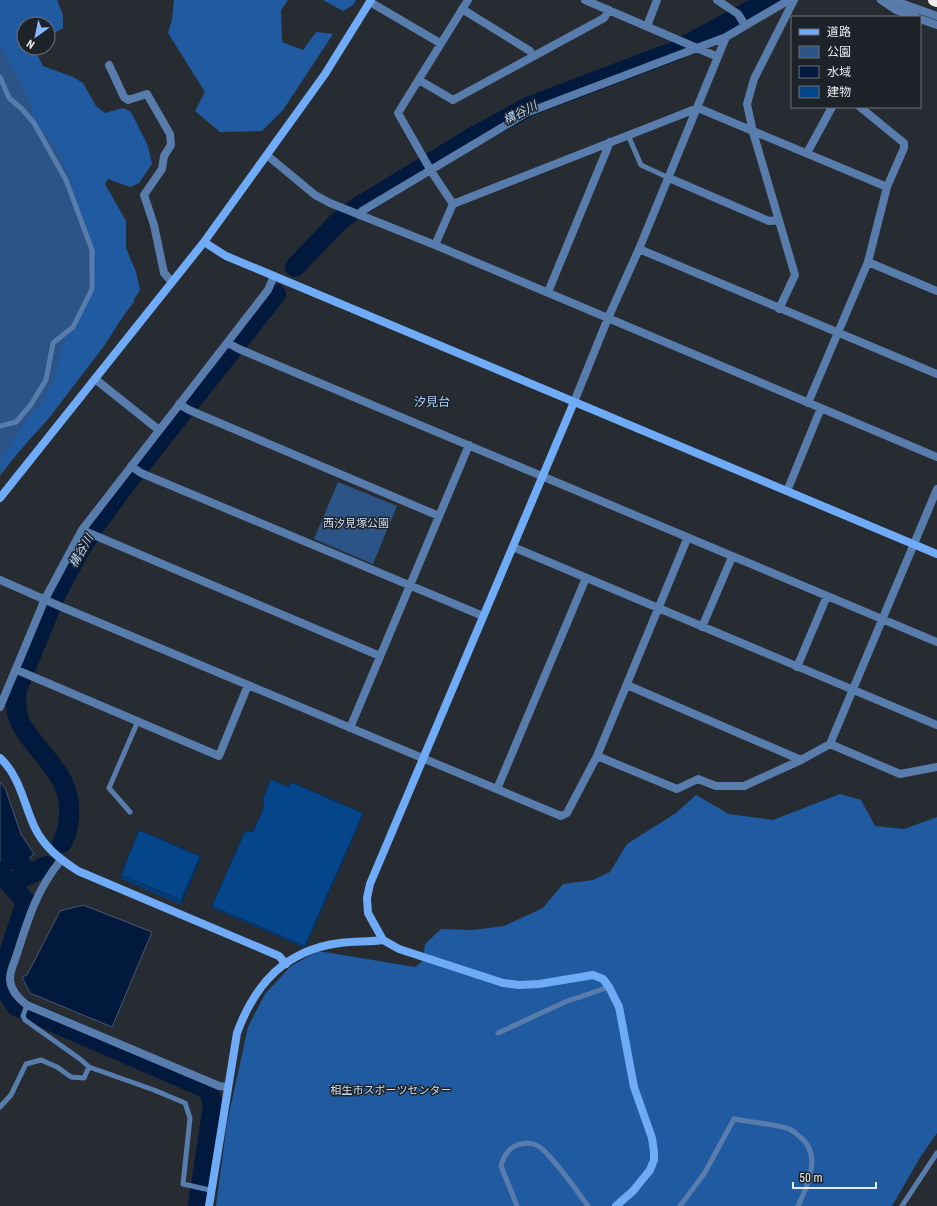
<svg xmlns="http://www.w3.org/2000/svg" width="937" height="1206" viewBox="0 0 937 1206" font-family="'Roboto Condensed','Noto Sans JP',sans-serif">
	<style>
		.green { fill: #2c5487 }
		.forest { fill: #205ba1 }
		.water { fill: #00193c; stroke: #465872 }
		.lines { fill: none; stroke-linecap: round; stroke-linejoin: round }
		.river { stroke: #00193c; stroke-width: 20 }
		.lane { stroke: #587dad; stroke-width: 5 }
		.street { stroke: #587dad; stroke-width: 8 }
		.secondary { stroke: #6fabf7; stroke-width: 8 }
		.highway { stroke: #eaeaea; stroke-width: 12 }
		.wall { fill: #043c77 }
		.shaded-wall { fill: #043161 }
		.building { fill: #05468a; stroke: #043161 }
		.labels { text-anchor: middle; dominant-baseline: central; stroke-width: 3; stroke-linejoin: round; paint-order: stroke }
		.park-label { font-size: 11px; fill: #cddcf0; stroke: #1e2329 }
		.water-label { font-size: 12px; font-style: italic; fill: #b1cff6; stroke: #1e2329 }
		.neighbourhood-label { font-size: 12px; fill: #a8cdfe; stroke: #1e2329 }
	</style>
	<rect width="100%" height="100%" fill="#272c33"/>
	<path class="green" d="M0,0H5L18,41L135,285L134,302L0,476Z
		M338,482L397,506L373,564L314,539Z"/>
	<path class="forest" d="M0,0H57L63,15V28L48,37V24H24V48H38L36,52L43,66L73,77L83,83L96,106L105,113L123,108L131,112L148,146L152,164L139,183L130,187L108,179L105,184L126,221V248L136,272L140,290L104,346L49,418L0,473V462L27,418L40,406L53,382L61,348L66,336L76,326L89,289L95,280L90,249L70,180L57,148L33,121L32,105L0,44Z
		M174,0H288L281,10L282,42L303,50L316,32L333,34L283,110L262,131L220,132L195,111L205,92L168,33L172,19Z
		M323,0H356L353,5L343,11Z
		M840,794L861,800L875,826L904,829L937,817V1133L921,1156L892,1206H216L227,1123L248,1027L265,994L291,966L318,951L415,967L423,961L425,944L441,929L473,930L504,926L543,908L563,884L593,880L610,872L627,844L676,813L696,795L729,814L773,820Z"/>
	<path class="water" d="M0,782L5,788L21,834L34,854L14,871L7,868L0,872Z
		M83,905L152,932L112,1027L30,993L22,977L27,975L60,911Z"/>
	<g class="lines">
		<path class="river" d="M295,267L338,222L358,207L473,137L530,106L675,51L770,0
			M62,843C67,834 68,827 69,817C73,774 37,755 20,722C15,711 16,700 17,689L57,592L81,548L97,523L128,481L276,294
			M21,864L26,876L46,866
			M0,980L26,902L0,872
			M0,981L16,1006L208,1089L213,1105L198,1206"/>
		<path class="lane" d="M0,77L9,98L21,108L34,123L66,180L92,250V289L73,327L53,343L46,380L30,406L16,422L0,426
			M628,135L641,165L669,178
			M130,812L109,788L138,721
			M27,1005L23,1016L25,1020L80,1059L89,1067
			M498,1033L565,1002L609,987
			M0,1107L11,1095L26,1064L41,1060L57,1067L71,1077L84,1078L89,1067L154,1090L185,1103L190,1118L183,1184L210,1190
			M517,1206L501,1166C504,1155 509,1146 521,1144C526,1143 531,1143 536,1145C549,1150 578,1193 588,1206
			M680,1206L704,1174L734,1119C749,1122 775,1124 789,1129C793,1130 796,1134 799,1136C823,1154 808,1184 798,1206
			M902,1206L937,1153"/>
		<path class="street" d="M585,0L718,57
			M717,0L738,14L745,25
			M881,0L896,10L916,17
			M892,0L937,16
			M370,2L440,43
			M462,9L530,51L533,56
			M920,19L937,25
			M647,26L657,0
			M109,65L124,97L128,100L147,94L170,134L171,145L164,156L162,169L144,195L154,225L164,273L172,282
			M419,80L453,100L604,18L609,10
			M807,153L832,107
			M268,156L315,195L330,203L435,245L937,457
			M669,178L769,221L778,220
			M453,204L431,171L398,113L468,0
			M359,215L362,211L526,113L726,37L789,0
			M435,245L453,204L698,108L887,187
			M639,249L937,374
			M868,262L937,291
			M548,292L610,142
			M779,309L795,275L753,132L747,104L754,79L794,0
			M228,343L239,349L937,642
			M95,379L159,430
			M574,402L608,318L639,249L726,37
			M808,403L868,262L887,187L904,148V143L860,107
			M179,404L189,410L439,516
			M131,466L141,473L483,616
			M787,491L821,408
			M82,530L380,656
			M513,547L937,725
			M0,580L57,605L561,816L567,813L597,756L687,539
			M702,627L732,557
			M797,667L827,596
			M17,670L219,756L248,685
			M627,685L801,760
			M0,707L45,599L82,530L268,290L274,276
			M350,728L469,445
			M830,744L900,774L937,767
			M597,756L677,789L698,779L716,786H744L801,760L830,744L937,489
			M497,789L586,578
			M61,860C37,889 28,919 17,954C15,961 10,970 10,978C10,989 19,999 27,1005L219,1086L228,1087"/>
		<path class="secondary" d="M204,242L226,256L274,276L937,554
			M574,402L370,884L367,898L368,913L383,940L399,949L503,983L519,985L539,984L593,975L603,979L609,987L619,1007L634,1087L652,1138L654,1152V1160L650,1170L633,1191L616,1206
			M0,498L204,242L325,74L371,0
			M0,758C20,776 24,805 35,828C44,847 61,860 78,871L279,956L286,964
			M209,1206L237,1033C255,984 285,950 340,943C354,941 369,942 383,940"/>
		<path class="highway" d="M934,0L937,1"/>
	</g>
	<path class="wall" d="M288,787L363,815L305,948L212,908V906L253,832L264,807L263,799Z
		M200,861L181,905L121,879V875Z"/>
	<path class="shaded-wall" d="M363,813V815L305,948V946Z
		M200,856V861L181,905V900Z"/>
	<path class="building" d="M271,779L288,787L291,782L363,813L305,946L212,906L245,831L253,832L264,807L263,799Z
		M139,830L200,856L181,900L121,875Z"/>
	<g class="labels">
		<g class="park-label">
			<text x="356" y="523">西汐見塚公園</text>
			<text x="391" y="1090">相生市スポーツセンター</text>
		</g>
		<g class="water-label">
			<text transform="translate(520 113) rotate(-27)">構谷川</text>
			<text transform="translate(81 551) rotate(-60)">構谷川</text>
		</g>
		<g class="neighbourhood-label">
			<text x="432" y="402">汐見台</text>
		</g>
	</g>
	<rect x="791" y="16" width="130" height="92" fill="#1e2329" stroke="#6f7379"/>
	<rect x="799" y="29" width="20" height="6" fill="#6fabf7" stroke="#6f7379"/>
	<text x="827" y="36" font-size="12" fill="#e8ecf1">道路</text>
	<rect x="799" y="46" width="20" height="12" fill="#2c5487" stroke="#6f7379"/>
	<text x="827" y="56" font-size="12" fill="#e8ecf1">公園</text>
	<rect x="799" y="66" width="20" height="12" fill="#00193c" stroke="#6f7379"/>
	<text x="827" y="76" font-size="12" fill="#e8ecf1">水域</text>
	<rect x="799" y="86" width="20" height="12" fill="#05468a" stroke="#6f7379"/>
	<text x="827" y="96" font-size="12" fill="#e8ecf1">建物</text>
	<g transform="translate(36 36) rotate(213)"><circle r="19" fill="#1e2329" stroke="#6f7379"/>
	<path d="M0-3L7 15L0 10L-7 15Z" fill="#88bafc"/>
	<text y="-6" font-size="11" font-weight="bold" text-anchor="middle" fill="#e8ecf1">N</text>
	</g>
	<path d="M793 1182v6h83v-6" fill="none" stroke="#e8ecf1" stroke-width="2"/>
	<text x="799" y="1182" font-size="12" fill="#e8ecf1" stroke="#1e2329" stroke-width="3" paint-order="stroke">50 m</text>
</svg>
